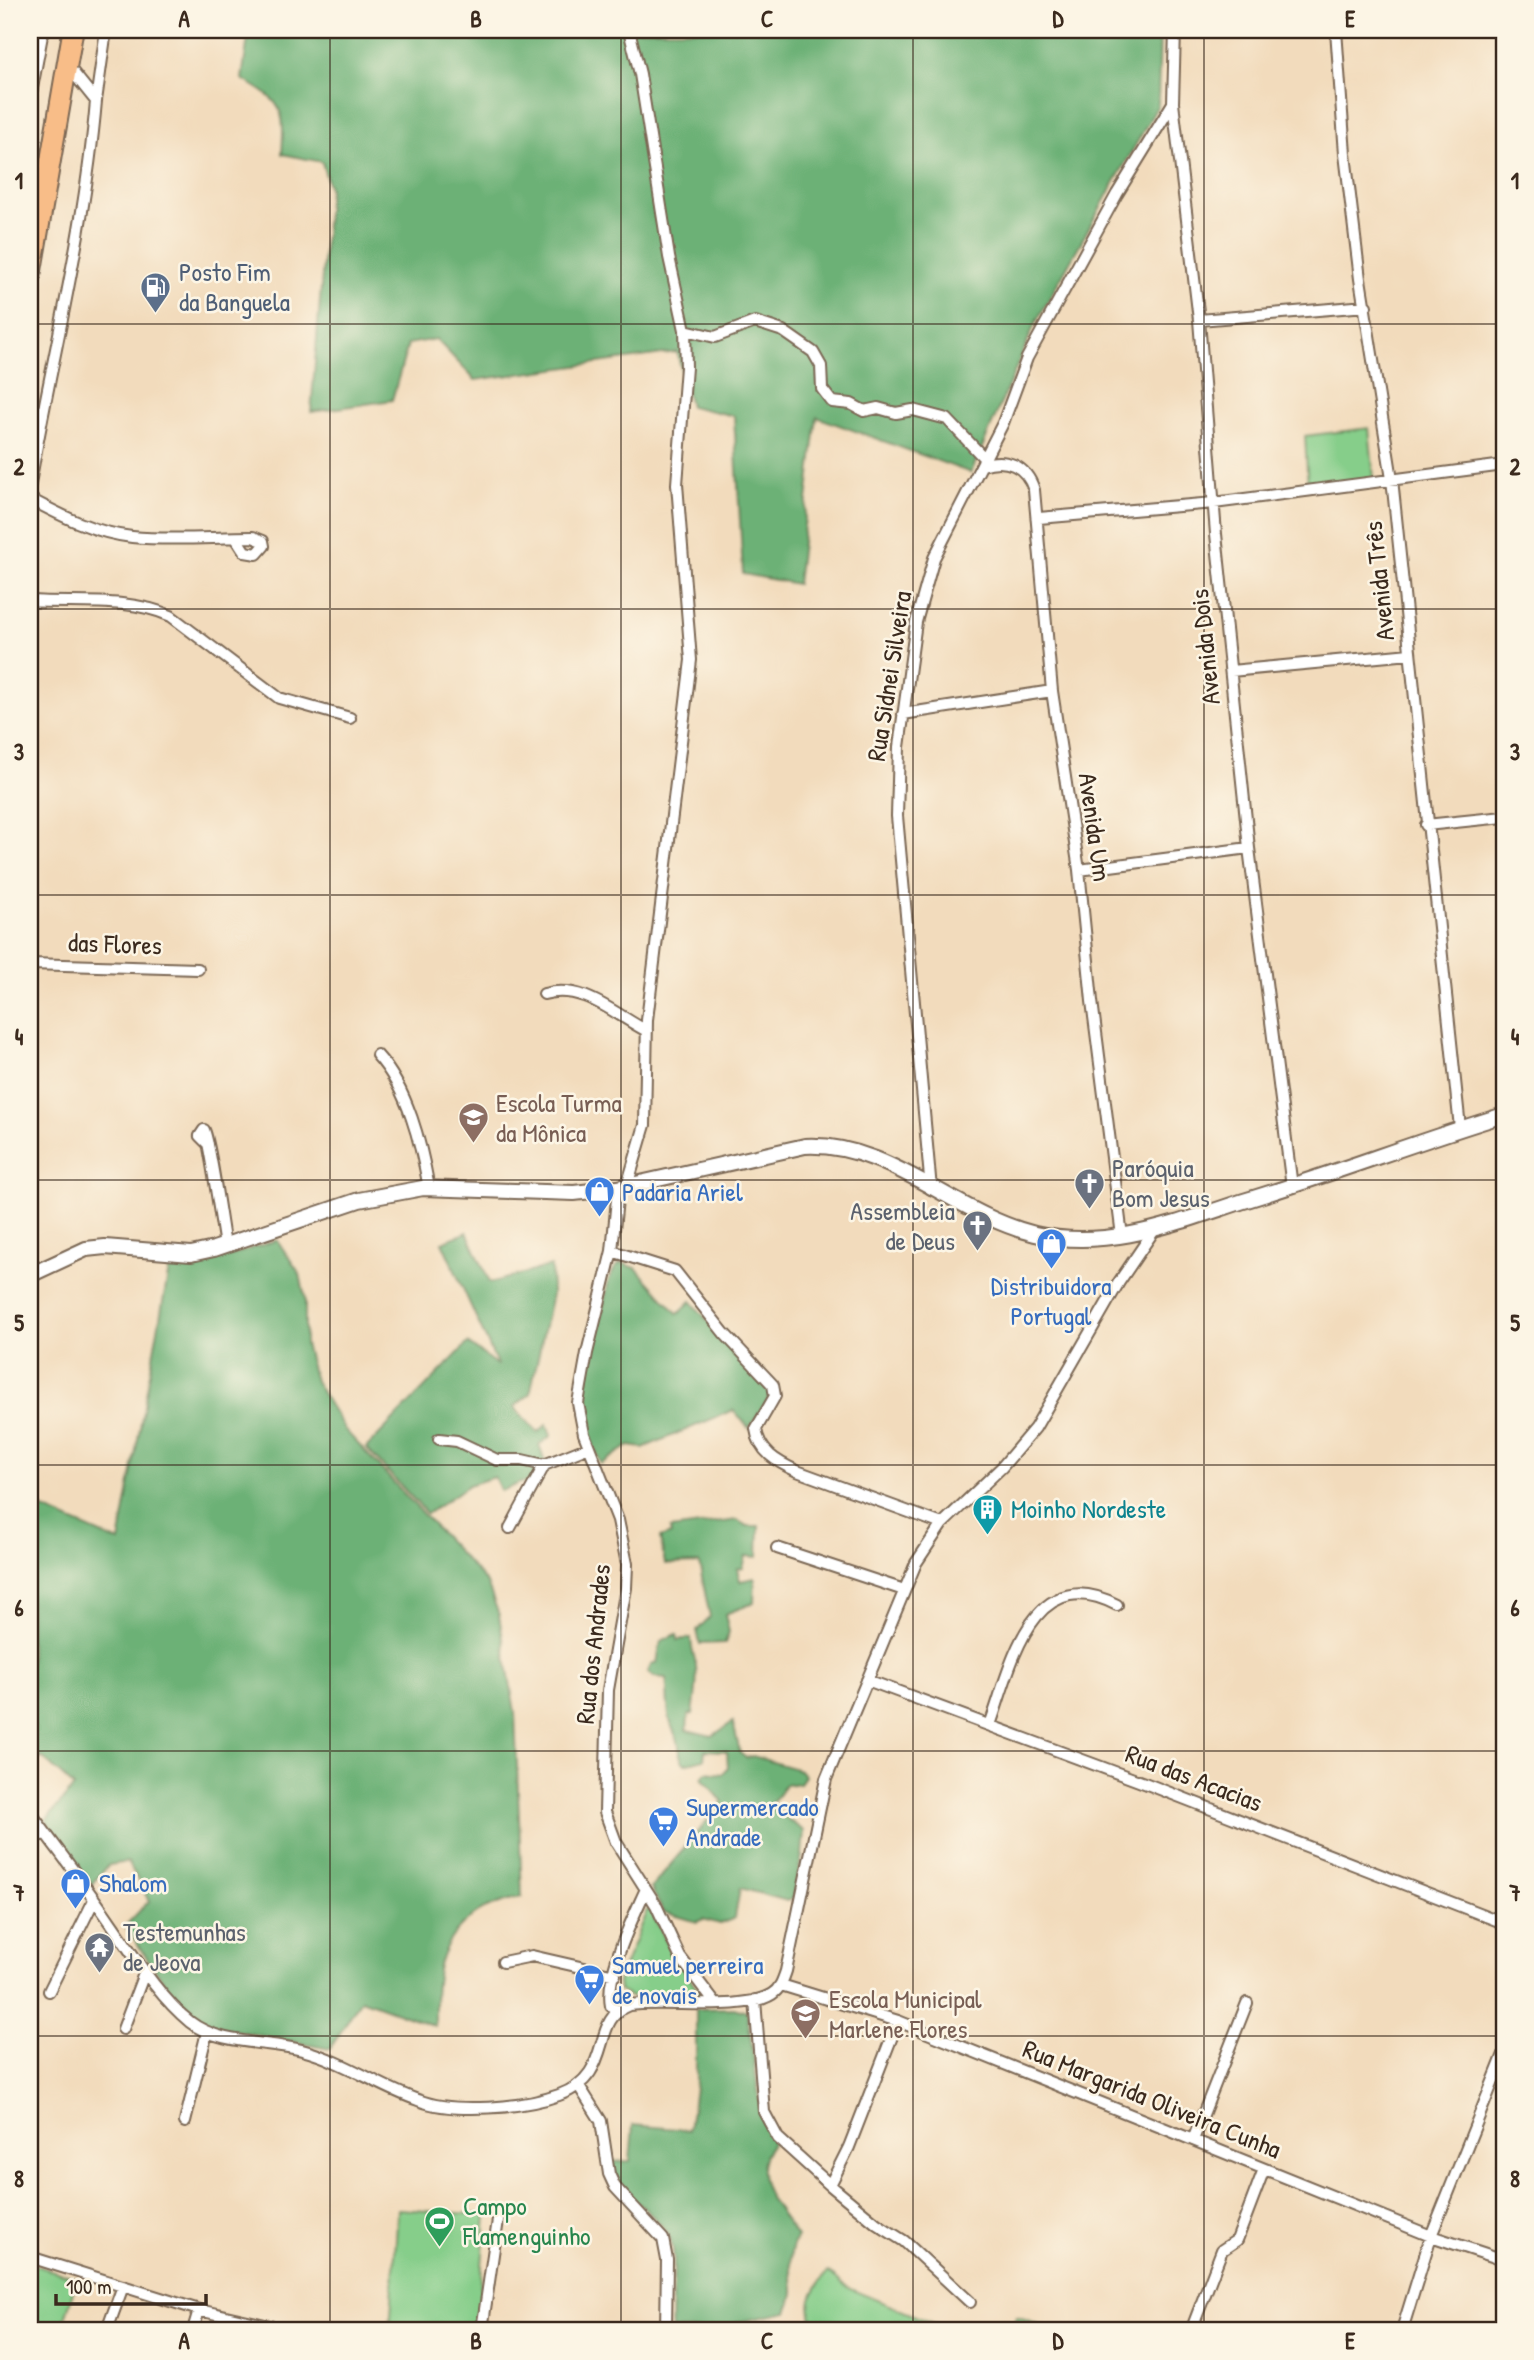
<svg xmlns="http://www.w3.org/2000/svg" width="1534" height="2360" viewBox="0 0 1534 2360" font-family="'Patrick Hand',sans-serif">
  <rect width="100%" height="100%" fill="#fcf5e5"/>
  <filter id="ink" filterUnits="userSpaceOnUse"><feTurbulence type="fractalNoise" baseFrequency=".0143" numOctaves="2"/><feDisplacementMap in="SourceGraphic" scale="14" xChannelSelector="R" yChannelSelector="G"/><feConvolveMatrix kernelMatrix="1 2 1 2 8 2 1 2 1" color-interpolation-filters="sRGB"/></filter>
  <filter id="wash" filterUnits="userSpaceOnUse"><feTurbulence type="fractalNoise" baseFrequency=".00686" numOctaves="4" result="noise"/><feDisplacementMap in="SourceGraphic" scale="28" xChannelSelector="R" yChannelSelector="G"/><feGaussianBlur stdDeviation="1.57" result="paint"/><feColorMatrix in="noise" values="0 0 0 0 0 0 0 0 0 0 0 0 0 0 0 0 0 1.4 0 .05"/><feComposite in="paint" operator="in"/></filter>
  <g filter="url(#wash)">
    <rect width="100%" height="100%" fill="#f2dbbc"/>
    <path fill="#86ce8a" stroke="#607c54" stroke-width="2" d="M1369 428 1374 479 1308 488 1305 436Z
      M647 1910 651 1911 668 1945 702 1996 630 1997 619 1990 618 1982Z
      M398 2209 486 2215 477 2330H390Z
      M30 2264 77 2278 62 2330H30Z
      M828 2272 850 2289 949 2330H815C806 2303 809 2294 828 2272Z
      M1017 2316 1052 2330H1009Z"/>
    <path fill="#6cb176" stroke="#546e4a" stroke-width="2" d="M249 30H1160L1158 105 1035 324 971 473 817 417 797 584 743 574 734 416 690 406 677 352 475 380 436 339 408 344 392 400 311 412 329 188 322 162 282 154C285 108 283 102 242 79Z
      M467 1232 490 1283 551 1266 552 1294 530 1394 514 1407 538 1433 547 1424 551 1436 539 1445 545 1463 533 1482 520 1483 501 1491 494 1477 469 1485 427 1514 366 1448 468 1343 498 1366 442 1242Z
      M277 1240 300 1274 305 1298V1344L315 1381 345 1430 487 1583 499 1615 515 1712 522 1896C508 1901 488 1905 476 1914 433 1944 435 1980 435 2026L361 1999 330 2049 216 2027C176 2010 150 1960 125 1926L149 1901 128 1862 109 1865 91 1885 46 1820 74 1787 42 1757 30 1768V1503L119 1542 170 1264 229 1256Z
      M621 1263 636 1268 678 1314 691 1301 771 1395 749 1428 733 1410 643 1448 629 1446 601 1464 587 1430 584 1395 609 1279 615 1268Z
      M737 1520 747 1526H759L758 1557 746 1556 743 1568 737 1569 740 1581 755 1578 754 1603 725 1614 729 1632 725 1643 700 1644 697 1630 710 1617 699 1563 665 1564 660 1538 671 1534 670 1529Z
      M677 1634 678 1640 691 1638C691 1649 695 1656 696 1667 698 1682 695 1699 693 1714L688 1715 687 1730 712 1736 733 1722 740 1753 746 1758 753 1756 800 1770 805 1776 800 1783 786 1785 769 1806 804 1831 802 1855 793 1898 787 1901 740 1888 735 1918 720 1924 703 1919 697 1922 663 1912 651 1888 723 1802 702 1778 706 1772 723 1774 728 1769 727 1751 705 1750 704 1759 685 1764C677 1756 681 1748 677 1738 665 1716 669 1703 666 1678L654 1677 648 1672 652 1663H657L661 1641Z
      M734 2008 747 2012 762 2118 773 2142C744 2176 778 2208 797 2237 786 2255 792 2270 793 2289 794 2296 790 2304 787 2312L702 2330H672C668 2303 681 2256 668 2234 652 2208 616 2195 612 2162L630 2161 633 2125 689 2130 696 2081V2009Z"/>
  </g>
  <g filter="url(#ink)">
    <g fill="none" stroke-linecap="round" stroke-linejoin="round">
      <defs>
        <path id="minor" d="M1175 30 1173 103 1199 320 1216 534 1249 848 1292 1187
          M1336 30 1345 154 1360 279 1392 479 1460 1128
          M30 99 43 30
          M96 101 106 30
          M1199 320 1366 306
          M685 330 715 337 755 322 783 331 813 352 821 366 822 389 832 402 851 404 864 411 878 408 896 413 913 410 947 419 985 459
          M982 465C1006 457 1026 465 1034 490L1052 691 1079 870 1092 1001 1122 1236
          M30 484C52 356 85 231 96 101L67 65
          M30 499C62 516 95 533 132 537 172 541 213 537 253 537L263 541 264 546 257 554 245 552 236 538
          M1039 518 1214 503 1504 465
          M30 601C77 604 128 597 171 616L279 698 350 718
          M1231 671 1410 654
          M903 714 1052 691
          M1426 825 1504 817
          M1079 870 1249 848
          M30 964 198 969
          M544 994C583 983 614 1014 647 1031
          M377 1055C408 1089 421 1144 429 1188
          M208 1144 200 1136 204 1130C209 1136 222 1229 225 1246
          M627 1186 645 1125 647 1020 691 660 677 484 686 367 685 330 669 257 640 74 629 30
          M618 1188 612 1251 587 1353 578 1403 584 1434 618 1520 627 1564 626 1588 608 1690 605 1812 616 1842 656 1905 680 1957 715 2003
          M931 1189 897 816 899 747 916 622 934 558 1003 423 1027 358 1117 194 1173 103
          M612 1251 675 1271 724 1333 773 1385 775 1396 756 1429C759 1452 777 1462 797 1471L942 1524
          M439 1439 457 1441 497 1460H522L544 1465 589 1447
          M510 1528 545 1464
          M777 1548 904 1590
          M867 1680 1147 1784 1504 1923
          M990 1725C1011 1667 1031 1560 1117 1605
          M30 1812C57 1849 85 1885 111 1923 134 1956 158 1996 190 2022 219 2045 267 2041 302 2050 344 2061 378 2086 418 2100 454 2114 523 2108 559 2095 616 2075 589 2020 629 2005 666 2000 744 2012 772 1994 780 1989 783 1980 786 1971L826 1779 916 1563 942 1524 1002 1467 1035 1428 1119 1282 1155 1229
          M30 1837 46 1834
          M503 1962 532 1956 615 1975
          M781 1985 898 2021 1431 2236 1504 2260
          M49 1991 94 1900
          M755 2000 764 2112 778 2138 830 2185 849 2147 898 2021
          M616 2010 611 2006C605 1974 632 1920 645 1891
          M123 2029 145 1971
          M579 2086 601 2121 609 2174 615 2187 663 2239 667 2260 666 2330
          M185 2122 207 2032
          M1193 2140 1247 2003
          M830 2185 877 2224 904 2241 970 2302
          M30 2257 199 2310 287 2330
          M1194 2323 1222 2250 1237 2240 1264 2169
          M107 2330 123 2286
          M193 2330 199 2310
          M482 2330 498 2220
          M1402 2330 1431 2236 1504 2054"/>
        <path id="tertiary" d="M30 1275 86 1249 105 1247 191 1254 214 1249 359 1200 423 1188 574 1193 618 1188 805 1146C890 1142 955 1215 1035 1234 1109 1251 1178 1222 1247 1200 1333 1174 1418 1141 1504 1115"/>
        <path id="trunk" d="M30 279 73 30"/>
      </defs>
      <use href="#minor" stroke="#7b6855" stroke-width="14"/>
      <use href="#tertiary" stroke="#7b6855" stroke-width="18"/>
      <use href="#trunk" stroke="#7b6855" stroke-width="23"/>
      <use href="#minor" stroke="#fff" stroke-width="10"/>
      <use href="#tertiary" stroke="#fff" stroke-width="14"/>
      <use href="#trunk" stroke="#f8bd88" stroke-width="19"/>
    </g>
  </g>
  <path fill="none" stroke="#3b2a1e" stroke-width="2" stroke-opacity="0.55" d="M330 30V2330M621 30V2330M913 30V2330M1204 30V2330M30 324H1504M30 609H1504M30 895H1504M30 1180H1504M30 1465H1504M30 1751H1504M30 2036H1504"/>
  <defs>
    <symbol id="fuel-pin" viewBox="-11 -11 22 30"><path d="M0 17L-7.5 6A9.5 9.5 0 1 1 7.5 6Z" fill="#5c6f8a" stroke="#fcf5e5"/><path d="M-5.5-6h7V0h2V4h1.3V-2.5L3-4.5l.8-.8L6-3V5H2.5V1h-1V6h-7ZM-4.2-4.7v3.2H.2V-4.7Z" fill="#fff"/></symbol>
    <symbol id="school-pin" viewBox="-11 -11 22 30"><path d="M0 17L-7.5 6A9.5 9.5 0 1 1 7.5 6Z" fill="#8d6e63" stroke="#fcf5e5"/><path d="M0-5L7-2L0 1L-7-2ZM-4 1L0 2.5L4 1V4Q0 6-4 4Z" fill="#fff"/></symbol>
    <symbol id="church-pin" viewBox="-11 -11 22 30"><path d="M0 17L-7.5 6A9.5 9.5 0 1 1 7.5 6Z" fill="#6b7280" stroke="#fcf5e5"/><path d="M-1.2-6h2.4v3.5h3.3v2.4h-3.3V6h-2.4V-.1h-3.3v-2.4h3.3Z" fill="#fff"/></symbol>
    <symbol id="shop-pin" viewBox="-11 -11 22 30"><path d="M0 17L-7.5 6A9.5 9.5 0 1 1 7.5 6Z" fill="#3f7fe0" stroke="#fcf5e5"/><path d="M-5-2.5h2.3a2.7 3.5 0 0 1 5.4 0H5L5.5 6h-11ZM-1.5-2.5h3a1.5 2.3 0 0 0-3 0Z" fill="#fff"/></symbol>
    <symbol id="building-pin" viewBox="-11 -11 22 30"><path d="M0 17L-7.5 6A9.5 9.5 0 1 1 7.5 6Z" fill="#0f9aa8" stroke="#fcf5e5"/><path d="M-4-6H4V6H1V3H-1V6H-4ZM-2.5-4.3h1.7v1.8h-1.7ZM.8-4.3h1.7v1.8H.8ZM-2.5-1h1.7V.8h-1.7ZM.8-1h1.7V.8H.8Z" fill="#fff"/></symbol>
    <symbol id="supermarket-pin" viewBox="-11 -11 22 30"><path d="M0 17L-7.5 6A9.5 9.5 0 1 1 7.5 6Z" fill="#3f7fe0" stroke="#fcf5e5"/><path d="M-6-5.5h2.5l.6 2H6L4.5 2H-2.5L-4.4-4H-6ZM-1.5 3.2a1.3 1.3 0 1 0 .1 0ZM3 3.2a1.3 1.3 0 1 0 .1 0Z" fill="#fff"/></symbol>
    <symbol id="temple-pin" viewBox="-11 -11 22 30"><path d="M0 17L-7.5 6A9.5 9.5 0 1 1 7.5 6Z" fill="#6b7280" stroke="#fcf5e5"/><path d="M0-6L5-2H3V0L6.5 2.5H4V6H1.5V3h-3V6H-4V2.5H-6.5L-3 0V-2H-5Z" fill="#fff"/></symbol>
    <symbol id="stadium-pin" viewBox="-11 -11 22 30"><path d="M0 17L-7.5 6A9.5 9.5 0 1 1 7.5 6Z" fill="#2e9e5b" stroke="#fcf5e5"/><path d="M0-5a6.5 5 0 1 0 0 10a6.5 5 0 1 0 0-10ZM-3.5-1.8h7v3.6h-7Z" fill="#fff"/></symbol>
  </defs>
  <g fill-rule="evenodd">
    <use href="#fuel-pin" x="138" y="270" width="35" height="47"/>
    <use href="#school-pin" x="456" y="1100" width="35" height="47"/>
    <use href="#church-pin" x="1072" y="1166" width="35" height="47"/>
    <use href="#shop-pin" x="582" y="1174" width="35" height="47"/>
    <use href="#church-pin" x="960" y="1208" width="35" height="47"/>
    <use href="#shop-pin" x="1034" y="1226" width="35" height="47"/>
    <use href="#building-pin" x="970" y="1492" width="35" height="47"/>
    <use href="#supermarket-pin" x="646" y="1804" width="35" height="47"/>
    <use href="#shop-pin" x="58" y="1866" width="35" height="47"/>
    <use href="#temple-pin" x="82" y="1930" width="35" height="47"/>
    <use href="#supermarket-pin" x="572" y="1962" width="35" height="47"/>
    <use href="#school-pin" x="788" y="1996" width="35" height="47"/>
    <use href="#stadium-pin" x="422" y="2204" width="35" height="47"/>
  </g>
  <g text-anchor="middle" stroke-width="5" stroke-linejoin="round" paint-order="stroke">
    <g font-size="26" fill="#4e5e75" stroke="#fcf5e5" text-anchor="start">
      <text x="179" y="281">Posto Fim<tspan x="179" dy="30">da Banguela</tspan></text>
    </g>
    <g font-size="26" fill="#3b2a1e" stroke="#fcf5e5">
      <text transform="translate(1379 581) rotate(-96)" y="9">Avenida Três</text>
      <text transform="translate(1205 647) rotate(-96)" y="9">Avenida Dois</text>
      <text transform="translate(889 676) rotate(-81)" y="9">Rua Sidnei Silveira</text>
      <text transform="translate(1095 827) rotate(82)" y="9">Avenida Um</text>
      <text transform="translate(115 944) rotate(2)" y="9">das Flores</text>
      <text transform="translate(593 1644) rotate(-84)" y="9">Rua dos Andrades</text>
      <text transform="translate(1194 1778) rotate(21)" y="9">Rua das Acacias</text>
      <text transform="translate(1152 2099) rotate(22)" y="9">Rua Margarida Oliveira Cunha</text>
    </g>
    <g font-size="26" fill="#785e54" stroke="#fcf5e5" text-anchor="start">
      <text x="496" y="1112">Escola Turma<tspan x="496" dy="30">da Mônica</tspan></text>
      <text x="829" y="2008">Escola Municipal<tspan x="829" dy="30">Marlene Flores</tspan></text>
    </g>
    <g font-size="26" fill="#5b616d" stroke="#fcf5e5" text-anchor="start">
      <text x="1112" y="1177">Paróquia<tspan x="1112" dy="30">Bom Jesus</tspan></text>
      <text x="955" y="1220" text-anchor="end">Assembleia<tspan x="955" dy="30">de Deus</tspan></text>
      <text x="123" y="1941">Testemunhas<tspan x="123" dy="30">de Jeova</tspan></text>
    </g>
    <g font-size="26" fill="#366cbe" stroke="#fcf5e5" text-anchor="start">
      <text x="622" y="1201">Padaria Ariel</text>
      <text x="1051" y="1295" text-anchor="middle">Distribuidora<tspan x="1051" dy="30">Portugal</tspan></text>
      <text x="686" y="1816">Supermercado<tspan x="686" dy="30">Andrade</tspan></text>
      <text x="99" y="1892">Shalom</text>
      <text x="612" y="1974">Samuel perreira<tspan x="612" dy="30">de novais</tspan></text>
    </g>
    <g font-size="26" fill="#0d838f" stroke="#fcf5e5" text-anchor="start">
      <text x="1011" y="1518">Moinho Nordeste</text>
    </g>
    <g font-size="26" fill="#27864d" stroke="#fcf5e5" text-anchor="start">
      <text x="463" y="2215">Campo<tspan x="463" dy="30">Flamenguinho</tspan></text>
    </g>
  </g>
  <rect width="1534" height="2360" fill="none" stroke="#fcf5e5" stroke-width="77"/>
  <path d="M56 2294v10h150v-10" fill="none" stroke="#3b2a1e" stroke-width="3.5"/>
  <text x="66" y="2294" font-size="21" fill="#3b2a1e" stroke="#fcf5e5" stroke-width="5" paint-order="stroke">100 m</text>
  <rect x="38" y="38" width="1458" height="2284" fill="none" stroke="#3b2a1e" stroke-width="2.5"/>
  <g font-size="23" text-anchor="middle" font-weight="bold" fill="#3b2a1e">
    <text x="184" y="27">A</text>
    <text x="476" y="27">B</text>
    <text x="767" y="27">C</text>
    <text x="1058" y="27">D</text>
    <text x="1350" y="27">E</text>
    <text x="19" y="189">1</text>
    <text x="1515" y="189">1</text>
    <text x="19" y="475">2</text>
    <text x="1515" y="475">2</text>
    <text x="19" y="760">3</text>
    <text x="1515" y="760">3</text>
    <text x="19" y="1045">4</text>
    <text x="1515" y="1045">4</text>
    <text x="19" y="1331">5</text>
    <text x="1515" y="1331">5</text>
    <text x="19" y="1616">6</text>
    <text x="1515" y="1616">6</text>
    <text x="19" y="1901">7</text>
    <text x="1515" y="1901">7</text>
    <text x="19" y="2187">8</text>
    <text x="1515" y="2187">8</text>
    <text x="184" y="2349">A</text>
    <text x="476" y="2349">B</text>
    <text x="767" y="2349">C</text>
    <text x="1058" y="2349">D</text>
    <text x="1350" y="2349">E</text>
  </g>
</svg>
